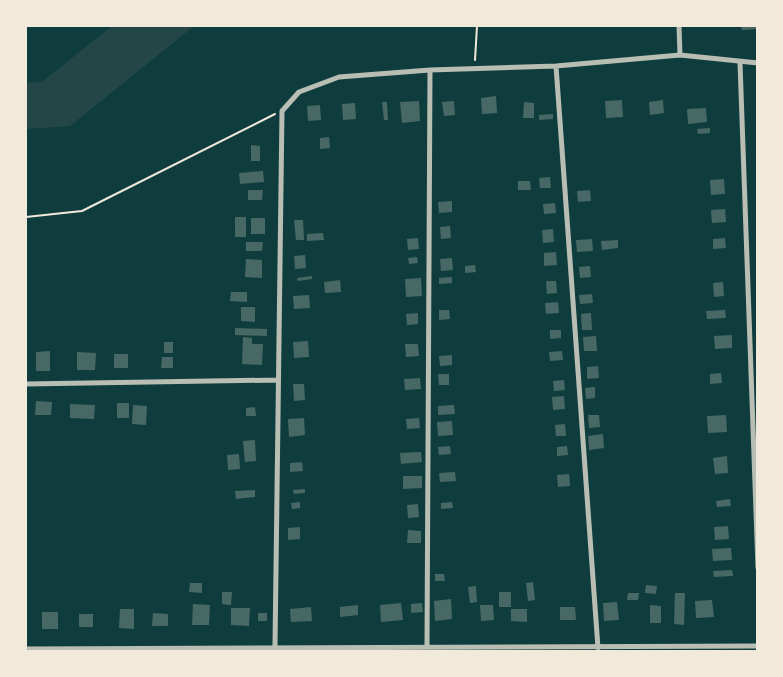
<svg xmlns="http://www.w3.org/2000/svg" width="783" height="677" viewBox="0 0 783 677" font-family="'Alegreya Sans',sans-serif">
  <rect width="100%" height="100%" fill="#0f3d3e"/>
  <path fill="#244646" d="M112 26H194L70 126 26 129V83L42 82Z"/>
  <path fill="#486865" d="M741 26H758V29L742 30Z
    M496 96 497 113 482 114 481 98Z
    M622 100 623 117 606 118 605 101Z
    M663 100 664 113 650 115 649 102Z
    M419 101 420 121 402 123 400 102Z
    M454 101 455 115 444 116 442 102Z
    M382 102H387L388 120H384Z
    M524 102 534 103V118H523Z
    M355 103 356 119 343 120 342 104Z
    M320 105 321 120 308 121 307 106Z
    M706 108 707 122 688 124 687 109Z
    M553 114V119L539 120V115Z
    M710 128V133L698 134 697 129Z
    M329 137 330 148 320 149V138Z
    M251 145 260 146V161H251Z
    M263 171 264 182 240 184 239 173Z
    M550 177 551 188H540L539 178Z
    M724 179 725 194 711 195 710 180Z
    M518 181H530L531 190H518Z
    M248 190H263L262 200H248Z
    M590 190 591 201 578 202 577 191Z
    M452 201V212L439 213 438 202Z
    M555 203 556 213 544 214 543 204Z
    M725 209 726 222 712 223 711 210Z
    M235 217H246V237H235Z
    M251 218H265V234H251Z
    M294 220H303L304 240H296Z
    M450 226 451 238 441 239 440 227Z
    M553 229 554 242 543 243 542 230Z
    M323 233 324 240 307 241V234Z
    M418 238 419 249 408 250 407 239Z
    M725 238 726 248 713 249V239Z
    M592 239 593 251 577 252 576 240Z
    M618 240V248L602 250 601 241Z
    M246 242H263L262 251H246Z
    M556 252 557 265 544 266V253Z
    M305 255 306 268 295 269 294 256Z
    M417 257 418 263 409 264 408 258Z
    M452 258 453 270 441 271 440 259Z
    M246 259 262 260V278L245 277Z
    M475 265 476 272 465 273V266Z
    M590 266 591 277 580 278 579 267Z
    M312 276V279L298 281 297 278Z
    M452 277V283L439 284V278Z
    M421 278 422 296 406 297 405 279Z
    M340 280 341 292 325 293 324 282Z
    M546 281H556L557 293 547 294Z
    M723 282 724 296 714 297 713 283Z
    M231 292H247V302L230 301Z
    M592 294 593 303 580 304 579 295Z
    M309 295 310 308 294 309 293 296Z
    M558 302 559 313 546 314 545 303Z
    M241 307H255V322L241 321Z
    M439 310H449L450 319 439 320Z
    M725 310 726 318 707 319 706 311Z
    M418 313V324L407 325 406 314Z
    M591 313 592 330H582L581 314Z
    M235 328 267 329V336L235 335Z
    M550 330H561V338L550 339Z
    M732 335V348L715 349 714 336Z
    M596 336 597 351H584L583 337Z
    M243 337 252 338V344H263L262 365 242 364Z
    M308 341 309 357 294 358 293 342Z
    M164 342H173V353H164Z
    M405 344H418L419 356 406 357Z
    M50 351V371H36V352Z
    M562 351 563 360 550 361 549 352Z
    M77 352 96 353 95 370H77Z
    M114 354H128V368H114Z
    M452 355V365L440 366 439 356Z
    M162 357H173V368H161Z
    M598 366 599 378 587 379V367Z
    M721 373 722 383 710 384V374Z
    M438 374H449V385H439Z
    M420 378 421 389 405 390 404 379Z
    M564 380 565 390 554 391 553 381Z
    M293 384H304L305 400 294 401Z
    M595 387V398L586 399 585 388Z
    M564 396 565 409 553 410 552 397Z
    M36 401 52 402 51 415H35Z
    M117 403H129V418H117Z
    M70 404 95 405 94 419 70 418Z
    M133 405 147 406 146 425 132 424Z
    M454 405 455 414 438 415V406Z
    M255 407 256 416H246V408Z
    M588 415H599L600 427 589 428Z
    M726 415 727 432 708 433 707 416Z
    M304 418 305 435 289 437 288 419Z
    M419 418 420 428 407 429 406 419Z
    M452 421 453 435 438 436 437 422Z
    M565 424 566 436H556L555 425Z
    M603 434 604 448 589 450 588 436Z
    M255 440 256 461 245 462 243 441Z
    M450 446 451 454 439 455 438 447Z
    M567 446 568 455 557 456V447Z
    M421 452 422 462 401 464 400 453Z
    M239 454 240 469 228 470 227 455Z
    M727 456 728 473 715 474 713 458Z
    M302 462 303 471 290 472V463Z
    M455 472 456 481 440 482 439 473Z
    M569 474 570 486 558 487 557 475Z
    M403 476H422V488L403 489Z
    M305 489V493L294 494 293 490Z
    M255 490V497L236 499 235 491Z
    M730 499 731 506 717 507 716 501Z
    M300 502V508L292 509 291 503Z
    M452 502 453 508 441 509V503Z
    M418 504 419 517 408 518 407 505Z
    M728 526 729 539 715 540 714 527Z
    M300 527V539L288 540V528Z
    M408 530 421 531V543H407Z
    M731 548 732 560 713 561 712 549Z
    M732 570 733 576 714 577 713 571Z
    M435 574H444L445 581H435Z
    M533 582 535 600 528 601 526 583Z
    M190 583H202V593L189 592Z
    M646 585 657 586 656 594 645 593Z
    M476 586 477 602 470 603 468 587Z
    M222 592H232L231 605 222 604Z
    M499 592H511V607H499Z
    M628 593H639L638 600H627Z
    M675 593H685L684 625 674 624Z
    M451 599 452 619 435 621 434 601Z
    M712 600 714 617 696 618 695 601Z
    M617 602 619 620 604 621 603 603Z
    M401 603 403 620 381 622 380 605Z
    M422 603 423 612 411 613V604Z
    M193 604 210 605 209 625H192Z
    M358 605V615L340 617V607Z
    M480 605H493L494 620 481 621Z
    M650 605 661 606V623H650Z
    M311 607 312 621 291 622 290 609Z
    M560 607H575L576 620H560Z
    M231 608H250L249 626 231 625Z
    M120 609H134V629L119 628Z
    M511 609H527V622L511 621Z
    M42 612H58V629H42Z
    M153 613 168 614V626H152Z
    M258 613H267V621H258Z
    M79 614H93V627H79Z"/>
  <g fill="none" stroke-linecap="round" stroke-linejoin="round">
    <path stroke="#f1e9da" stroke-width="2" d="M475 60 477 26
      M26 217 82 211 275 114"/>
    <path stroke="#b8beb3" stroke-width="5" d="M679 26 680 55
      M740 63 758 568
      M556 66 598 648
      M26 384 278 380
      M427 645 430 70
      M275 646 282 111 299 92 339 77 430 70 556 66 680 55 758 63
      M26 649 758 646"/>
  </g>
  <rect width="783" height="677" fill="none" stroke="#f1e9da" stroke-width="54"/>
</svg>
